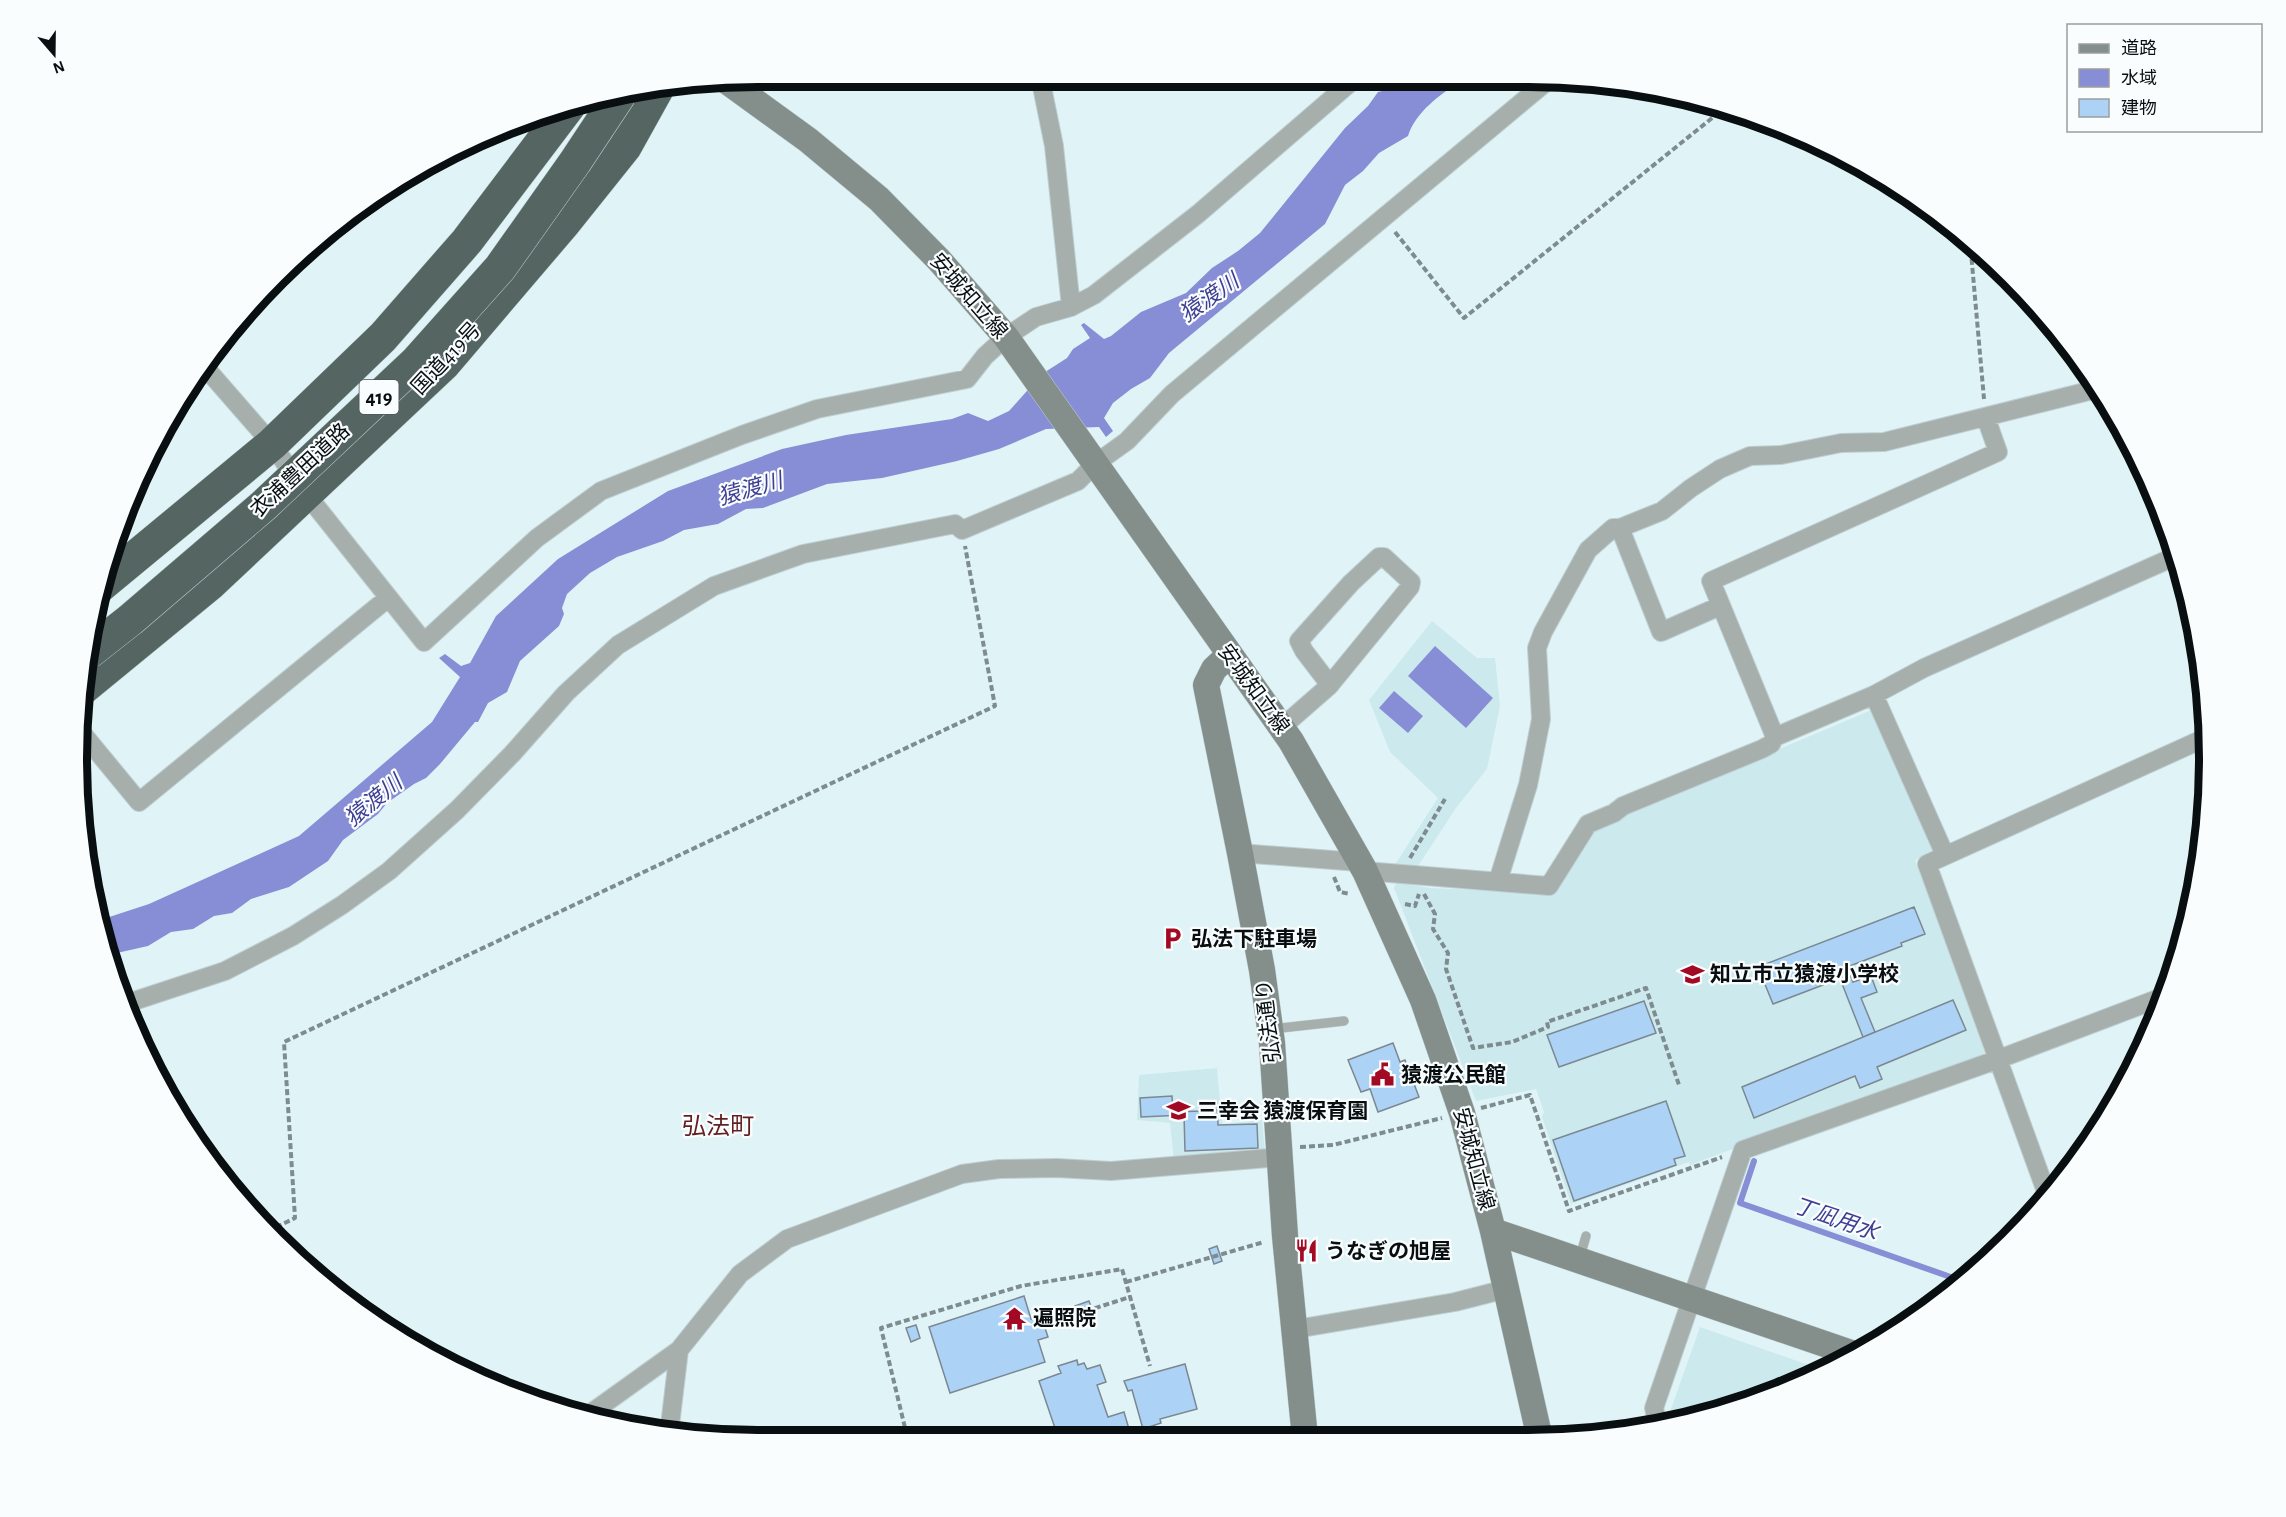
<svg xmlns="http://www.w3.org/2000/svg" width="2286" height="1517" viewBox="0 0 2286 1517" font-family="'Alegreya Sans','Noto Sans JP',sans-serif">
  <rect width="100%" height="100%" fill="#e0f4f7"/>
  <path fill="#cce9ee" d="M1432 621 1477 658H1495L1500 706 1487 769 1456 808 1418 866H1394L1438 798 1390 752 1369 700Z
    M1874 709 1936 851 1915 860 1987 1054 1690 1165 1689 1162 1571 1204 1542 1117 1544 1112 1536 1089 1476 1101 1394 888 1397 882 1430 888 1551 893 1588 830Z
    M1217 1068 1222 1124 1262 1120 1265 1152 1174 1161 1170 1123 1137 1120 1139 1075Z
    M1700 1327 1826 1371 1704 1417 1674 1422 1671 1409Z"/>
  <path fill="#878ed5" d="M1401 82H1460C1440 94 1415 113 1408 136L1379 153 1363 171 1345 185 1325 224 1169 353 1150 378 1131 389 1113 403 1104 418 1113 431 1106 437 1099 427 1046 429 999 449 957 461 882 478 827 484 763 508 746 509 718 524 684 530 663 541 617 557 590 573 567 594 562 608 564 614 559 626 520 661 507 692 488 703 478 722H475L440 764 426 778 414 784 387 803 378 814 343 840 328 861 289 887 251 899 232 913 214 916 193 929 171 932 148 946 108 955 100 935 97 921 149 904 299 836 432 722 460 677 439 658 445 654 461 666 470 663 496 616 558 559 668 491 782 449 846 435 952 419 968 413 988 421 1009 411 1042 374 1067 358 1073 349 1090 338 1081 325 1084 323 1104 339 1111 336 1141 312 1186 293 1212 268 1238 251 1260 233 1345 128 1368 106 1378 92 1395 88Z
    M1435 646 1493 698 1466 728 1408 676Z
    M1394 691 1423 716 1408 733 1379 708Z"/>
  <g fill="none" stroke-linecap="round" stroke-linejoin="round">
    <path stroke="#878ed5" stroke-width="6" d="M1754 1161 1740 1203 1962 1281"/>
  </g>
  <path fill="#acd3f5" stroke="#7c8792" stroke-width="1.5" d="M1914 907 1925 934 1901 943 1902 946 1821 977 1823 985 1773 1004 1758 967Z
    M1847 967 1853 982 1871 976 1877 992 1861 998 1875 1032 1863 1037 1837 971Z
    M1953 1000 1966 1030 1877 1067 1882 1079 1860 1088 1855 1076 1754 1118 1742 1087Z
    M1644 1001 1656 1033 1559 1067 1547 1035Z
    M1393 1043 1400 1062 1405 1060 1419 1097 1378 1112 1370 1089 1361 1092 1348 1060Z
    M1172 1096 1173 1112 1201 1111V1102H1217L1218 1125 1257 1124 1258 1148 1185 1151 1184 1115 1141 1117 1140 1098Z
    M1666 1101 1685 1156 1674 1159 1676 1165 1574 1201 1553 1140Z
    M1217 1246 1222 1261 1214 1264 1209 1249Z
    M1024 1296 1031 1319 1041 1316 1048 1337 1038 1340 1045 1362 950 1393 929 1327Z
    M1089 1301 1094 1315 1079 1320 1075 1306Z
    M916 1325 920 1338 911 1342 906 1328Z
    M1077 1360 1078 1365 1084 1363 1087 1369 1100 1365 1106 1382 1097 1385 1108 1417 1124 1412 1129 1429 1106 1437H1058L1039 1381 1061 1373 1058 1366Z
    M1185 1364 1197 1409 1160 1419 1161 1423 1143 1429 1132 1390 1128 1391 1124 1381Z
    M1003 1427 1006 1436H978Z
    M1154 1428 1156 1437H1128Z"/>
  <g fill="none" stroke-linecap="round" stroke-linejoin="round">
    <defs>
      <path id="lane" d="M1272 1029 1344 1021
        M1579 1260 1586 1236"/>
      <path id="street" d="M1041 82 1054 146 1071 307
        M204 366 272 444 307 495 424 642 537 538 601 491 742 435 817 409 967 379 985 356 1006 337 1036 317 1071 307 1094 295 1198 214 1351 82
        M1986 418 1998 452 1711 581 1775 737 1874 695 1924 668 2176 556
        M1620 528 1661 632 1720 606
        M1874 695 1945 855
        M78 728 139 802 388 598
        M1281 728 1329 686 1410 587 1411 582 1384 557H1379L1351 583 1299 641 1304 651 1330 685
        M1240 853 1359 862
        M1365 871 1549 886 1588 824 1614 813 1623 806 1762 749 1771 744 1775 737
        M1498 881 1528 785 1541 719 1537 648 1543 632 1588 550 1613 528H1620L1662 511 1691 488 1720 469 1750 456 1781 455 1841 443 1884 442 2097 389
        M128 1003 225 971 293 936 342 905 389 871 457 810 512 754 566 693 618 645 714 586 803 554 955 524 962 530 1078 481 1095 464 1127 441 1172 394 1546 82
        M2048 1197 1927 864 2207 737
        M1296 1329 1455 1302 1506 1289
        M587 1416 679 1350
        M1658 1425 1654 1408 1743 1150 1999 1059 2165 996
        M673 1435 670 1425 679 1350 740 1274 787 1239 962 1174 999 1169 1057 1168 1111 1171 1280 1157"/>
      <path id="secondary" d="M728 82 808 140 879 199 939 260 1006 337 1291 741 1365 871 1423 1000 1462 1113 1493 1231 1540 1439
        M1229 655 1214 669 1206 685 1240 853 1262 970 1272 1043 1285 1236 1305 1438
        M1493 1231 1854 1354"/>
      <path id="highway" d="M99 587 272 444 383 337 467 241 569 106
        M82 689 210 584 444 364 565 222 625 147 660 84"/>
    </defs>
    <use href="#lane" stroke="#becfd2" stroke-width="10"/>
    <use href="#street" stroke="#becfd2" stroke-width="20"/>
    <use href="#secondary" stroke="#becfd2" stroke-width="27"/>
    <use href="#highway" stroke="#becfd2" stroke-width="34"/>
    <path stroke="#7f8c8f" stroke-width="4" stroke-dasharray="6 3" stroke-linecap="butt" d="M1395 232 1464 318 1722 110 1729 109
      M1970 241 1984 399
      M1410 858 1445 799
      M1334 877 1340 892 1350 894
      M1424 894 1435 914 1433 929 1448 953 1446 969 1473 1048 1512 1042 1548 1027 1547 1022 1646 988 1679 1085
      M1405 904 1415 906 1419 894
      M1481 1108 1530 1095 1569 1211 1722 1157
      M1300 1147 1333 1145 1442 1118
      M268 1231 295 1218 284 1042 995 706 965 546
      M1126 1282 1264 1242
      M1052 1322 1130 1297
      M907 1436 881 1328 1021 1286 1122 1269 1150 1366"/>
    <use href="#lane" stroke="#a7afac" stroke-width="9"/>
    <use href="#street" stroke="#a7afac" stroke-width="18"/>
    <use href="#secondary" stroke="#848f8c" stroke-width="26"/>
    <use href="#highway" stroke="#556561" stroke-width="33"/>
    <defs>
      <path id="highway-bridge" d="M88 653 130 620 263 506 416 362 500 268 575 162 620 94"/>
    </defs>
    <use href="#highway-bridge" stroke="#becfd2" stroke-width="34" stroke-linecap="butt"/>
    <use href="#highway-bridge" stroke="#556561" stroke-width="33"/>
  </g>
  <defs>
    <symbol id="parking-bare" viewBox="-9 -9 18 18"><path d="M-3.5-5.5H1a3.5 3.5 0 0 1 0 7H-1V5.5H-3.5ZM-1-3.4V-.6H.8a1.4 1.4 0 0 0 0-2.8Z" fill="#a40924" stroke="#fafdfe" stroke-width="2.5" paint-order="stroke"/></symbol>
    <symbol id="school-bare" viewBox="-9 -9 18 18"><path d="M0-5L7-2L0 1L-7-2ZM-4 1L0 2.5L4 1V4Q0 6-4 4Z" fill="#a40924" stroke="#fafdfe" stroke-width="2.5" paint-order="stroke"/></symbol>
    <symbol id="civic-bare" viewBox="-9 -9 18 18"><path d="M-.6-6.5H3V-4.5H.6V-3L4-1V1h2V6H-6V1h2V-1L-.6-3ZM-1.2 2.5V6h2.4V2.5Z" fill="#a40924" stroke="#fafdfe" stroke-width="2.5" paint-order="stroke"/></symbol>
    <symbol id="restaurant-bare" viewBox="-9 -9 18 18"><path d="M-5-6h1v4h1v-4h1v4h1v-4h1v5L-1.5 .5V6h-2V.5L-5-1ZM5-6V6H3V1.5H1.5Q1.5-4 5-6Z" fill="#a40924" stroke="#fafdfe" stroke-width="2.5" paint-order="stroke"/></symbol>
    <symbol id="temple-bare" viewBox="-9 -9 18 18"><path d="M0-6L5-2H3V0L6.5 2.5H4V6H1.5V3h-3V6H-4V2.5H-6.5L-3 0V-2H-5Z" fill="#a40924" stroke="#fafdfe" stroke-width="2.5" paint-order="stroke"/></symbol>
  </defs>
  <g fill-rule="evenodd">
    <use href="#parking-bare" x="1156" y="922" width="33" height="33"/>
    <use href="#school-bare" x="1676" y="958" width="33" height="33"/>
    <use href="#civic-bare" x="1366" y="1058" width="33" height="33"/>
    <use href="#school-bare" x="1162" y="1094" width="33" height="33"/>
    <use href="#restaurant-bare" x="1290" y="1234" width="33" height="33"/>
    <use href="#temple-bare" x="998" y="1302" width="33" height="33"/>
  </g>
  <g text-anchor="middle" stroke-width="4.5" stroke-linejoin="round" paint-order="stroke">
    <rect fill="#fafdfe" stroke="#515658" stroke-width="1.5" x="359.5" y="380" width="39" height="34" rx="4.5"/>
    <g font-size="20" font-weight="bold" fill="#090f11">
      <text x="379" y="404">419</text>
    </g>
    <g font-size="21" fill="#090f11" stroke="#fafdfe">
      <text transform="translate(969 296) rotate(49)" y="7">安城知立線</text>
      <text transform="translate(446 358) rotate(-47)" y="7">国道419号</text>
      <text transform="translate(300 470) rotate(-43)" y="7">衣浦豊田道路</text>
      <text transform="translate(1254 689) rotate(54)" y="7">安城知立線</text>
      <text transform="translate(1268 1021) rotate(-97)" y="7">弘法通り</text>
      <text transform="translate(1474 1159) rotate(75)" y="7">安城知立線</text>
    </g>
    <g font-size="21" font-weight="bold" fill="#090f11" stroke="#fafdfe" text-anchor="start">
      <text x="1191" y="946">弘法下駐車場</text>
      <text x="1710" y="981">知立市立猿渡小学校</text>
      <text x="1401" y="1082">猿渡公民館</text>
      <text x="1197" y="1118">三幸会 猿渡保育園</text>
      <text x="1325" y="1258">うなぎの旭屋</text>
      <text x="1033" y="1325">遍照院</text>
    </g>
    <g font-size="22" font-style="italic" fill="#3f3e92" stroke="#fafdfe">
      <text transform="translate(1209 297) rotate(-35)" y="8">猿渡川</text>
      <text transform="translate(750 488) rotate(-16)" y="8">猿渡川</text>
      <text transform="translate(373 800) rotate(-39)" y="8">猿渡川</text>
      <text transform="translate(1836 1218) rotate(19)" y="8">丁凪用水</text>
    </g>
    <g font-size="24" fill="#631e20" stroke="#fafdfe">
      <text x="718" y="1134">弘法町</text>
    </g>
  </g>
  <path d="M0 0H2286V1517H0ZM758 87H1528A671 671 0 0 1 2199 758V759A671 671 0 0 1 1528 1430H758A671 671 0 0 1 87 759V758A671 671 0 0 1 758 87Z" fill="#fafdfe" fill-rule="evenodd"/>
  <path fill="none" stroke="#090f11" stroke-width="8" d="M758 87H1528A671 671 0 0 1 2199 758V759A671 671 0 0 1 1528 1430H758A671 671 0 0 1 87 759V758A671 671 0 0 1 758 87Z"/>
  <rect x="2067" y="24" width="195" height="108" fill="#fafdfe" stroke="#9a9e9f" stroke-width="1.5"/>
  <rect x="2079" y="44" width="30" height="9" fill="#848f8c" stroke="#9a9e9f" stroke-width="1.5"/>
  <text x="2121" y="54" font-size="18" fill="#090f11">道路</text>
  <rect x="2079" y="69" width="30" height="18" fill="#878ed5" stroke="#9a9e9f" stroke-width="1.5"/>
  <text x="2121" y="84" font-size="18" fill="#090f11">水域</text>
  <rect x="2079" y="99" width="30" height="18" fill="#acd3f5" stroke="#9a9e9f" stroke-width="1.5"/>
  <text x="2121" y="114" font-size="18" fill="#090f11">建物</text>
  <g transform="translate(54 54) rotate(160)" stroke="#fafdfe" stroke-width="4.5" paint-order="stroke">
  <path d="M0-4.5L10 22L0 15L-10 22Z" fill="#090f11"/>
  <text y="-9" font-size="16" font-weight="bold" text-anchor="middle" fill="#090f11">N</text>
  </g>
</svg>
